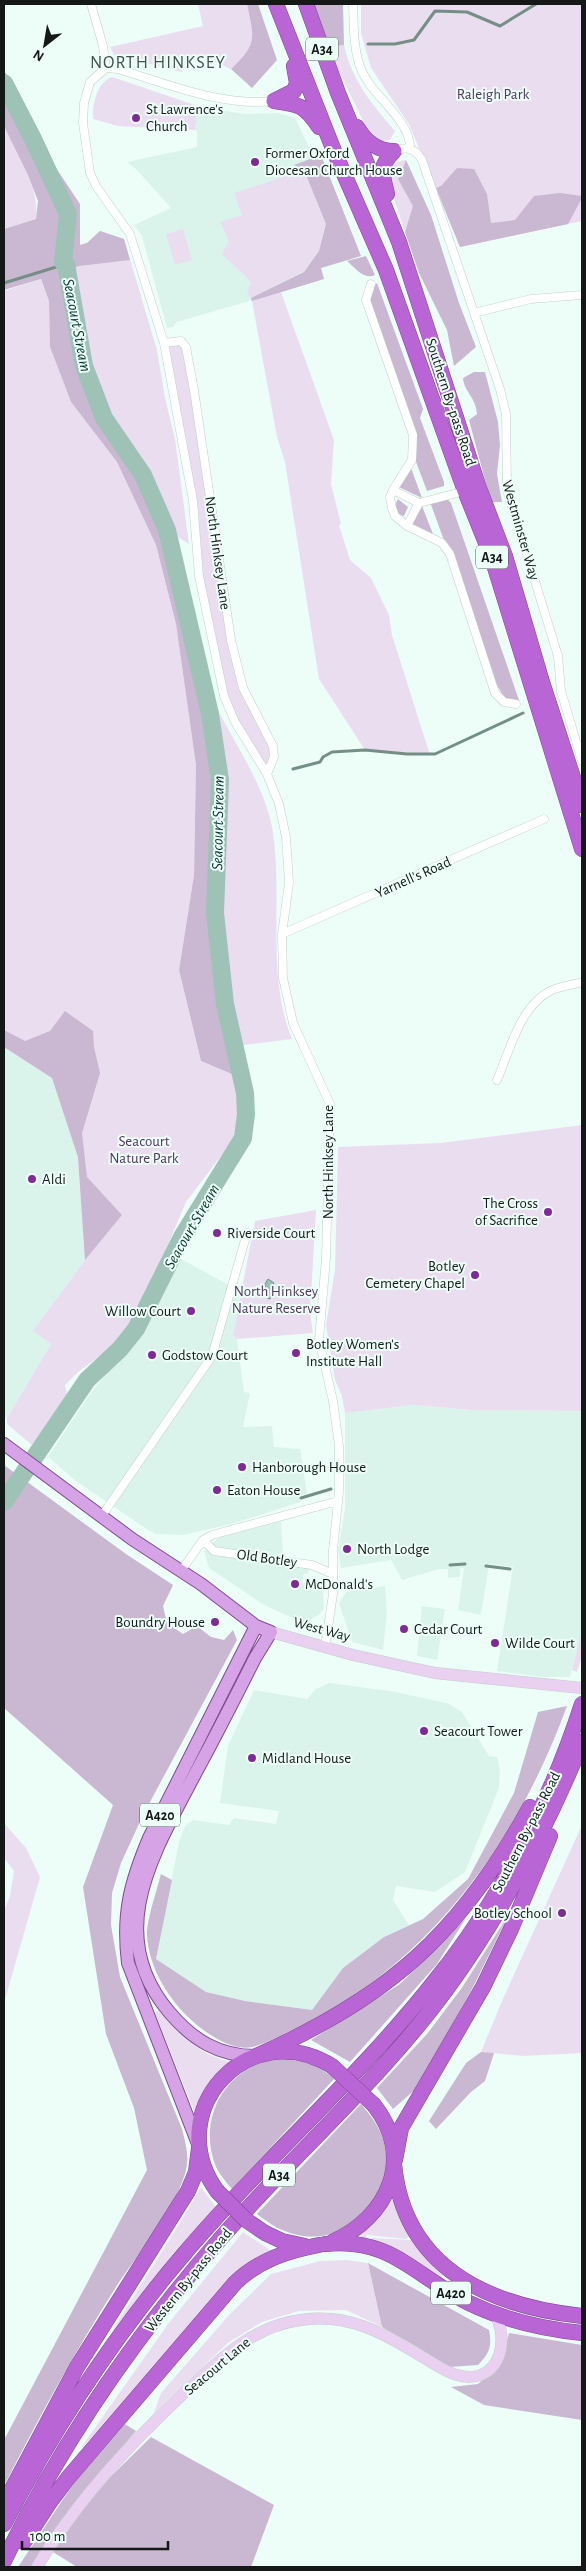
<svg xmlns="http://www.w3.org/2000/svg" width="586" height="2571" viewBox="0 0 586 2571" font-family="'Alegreya Sans',sans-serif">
  <rect width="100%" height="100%" fill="#edfef8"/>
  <path fill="#dbf4eb" d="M198 106 244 114 279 113 295 118 314 157 321 155 361 256 321 268 324 279 177 322 173 327 167 328 142 236 134 225 171 208 138 171 127 162 197 147V131L195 130Z
    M4 1047 52 1078 78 1156 85 1260 34 1330 51 1344 7 1418 4 1416Z
    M181 1259 227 1284 242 1286 233 1335 237 1339 244 1392 250 1393 243 1427 272 1426 274 1447 300 1449 307 1493 298 1497 301 1502 231 1524 183 1535 156 1534 148 1530 76 1481 48 1457 89 1395 142 1330Z
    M414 1405 471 1410 582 1411V1629L570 1677H543L497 1671 513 1567 489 1564 481 1615 458 1610 464 1568H460V1577L448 1578V1569H439L402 1580 391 1560 341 1568 338 1551 345 1508V1413Z
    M281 1521 283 1554 292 1563 311 1566 307 1574 304 1573 302 1583H322L324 1608 320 1614 304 1623 264 1605 209 1568 204 1551 218 1538Z
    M385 1586 387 1611 383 1650 352 1642 339 1603 346 1592Z
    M422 1606 445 1609 437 1660 417 1656Z
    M329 1683 390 1691 447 1703 462 1712 489 1756 497 1757 500 1770 499 1788 465 1872 435 1892 396 1886 393 1900 409 1925 384 1937 343 1968 312 2010 245 2001 206 1992 156 1959 179 1842 185 1826 193 1820 229 1825 234 1818 276 1824 279 1811 220 1803 228 1746 254 1690 307 1699 316 1689Z"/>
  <path fill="#ebddf0" d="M198 4H247C254 39 258 43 231 69 210 60 198 50 181 72L114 55 110 47 203 26Z
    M361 4H582V221L460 247 409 124 371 68 361 33Z
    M344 45C352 81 372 104 395 131L390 140 377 142 367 129 327 47Z
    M112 77 198 106 195 130 118 126 93 119C92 105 97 82 112 77Z
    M4 126C19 155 39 185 36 219L4 229Z
    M406 160 398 179 414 206 405 232 386 174C391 165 396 161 406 160Z
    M304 170 326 224 319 251 304 271 251 298 247 293 251 282 222 254 229 241 220 222 242 215 234 193Z
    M183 229 192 260 175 265 166 234Z
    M100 231 124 239 157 350 165 398 175 439 189 544 167 530 143 475 104 418 84 366 67 271 79 266 80 245 87 243Z
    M41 279 49 301 50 347 71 402 117 462 156 545 176 624 196 765 194 875 179 970 201 1061 234 1075 240 1091 241 1111 236 1136 186 1202 140 1311 122 1340 78 1372 65 1385 67 1395 32 1445 7 1424V1418L51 1344 33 1331 85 1260 78 1157 52 1078 4 1047V291Z
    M281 292 334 440 331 484 341 524 339 525 350 560 371 578 389 615 392 635 430 755 365 750 319 679 285 462 277 437 252 301Z
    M175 341 186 347 231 640 243 688 273 746 267 774 224 696 199 576 193 501 164 343Z
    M214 703C233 740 265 787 272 827 284 897 265 972 292 1039L236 1046 228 999 219 892 227 775 221 758Z
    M582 1125V1411L471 1410 414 1405 345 1413 342 1396 335 1380 326 1325 335 1270 338 1147 440 1143Z
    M316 1210 310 1313 313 1333 237 1339 233 1335 255 1221Z
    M582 1629V1656L577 1672 572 1670Z
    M4 1823 26 1848 40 1877 4 2003V1911L10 1896 14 1871 4 1858Z
    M582 1825V2053L523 2056 481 2052 502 2001Z
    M159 2010C179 2034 199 2055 231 2062L232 2065 198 2111H194L155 2013Z
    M201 2187 216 2207 178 2248 110 2334C140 2285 172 2238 201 2187Z
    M391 2200H394L410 2236 406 2239 367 2235 366 2241 361 2239 362 2234 374 2223Z
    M243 2232 270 2250C236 2266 212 2302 188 2330 153 2370 119 2412 80 2449L168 2324Z
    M372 2238 412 2240 422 2254 443 2275 439 2282 371 2243Z
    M346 2260 368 2263 382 2327 346 2310 299 2311 262 2322 229 2342 154 2413 161 2393 229 2315 271 2274 320 2261Z"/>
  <path fill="#cab7d1" d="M247 4H258L277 60 252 88 231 69C258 43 254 39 247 4Z
    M311 4H343L344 45 327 47Z
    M4 71 15 85 52 162 80 204V245L87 243 100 231 124 239 130 260 79 266 67 271 84 366 104 418 143 475 167 530 210 714 220 780 215 913 225 1004 239 1075H234L201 1061 179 970 194 875 196 765 176 624 156 545 117 462 71 402 50 347 49 301 41 279 4 290V229L36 219 38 201 28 175 4 126Z
    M321 155 361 256 321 268 324 279 252 301 251 298 304 272 319 251 326 224 304 170 294 165Z
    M406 160 431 215 459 303 476 347 454 366 447 330 419 273 405 232 413 206 398 179Z
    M457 168 474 169 487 194 491 223 515 220 534 196 560 193 582 196V198L568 224 460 247 436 188 441 186Z
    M366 256 375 275C364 280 355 268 347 261Z
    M377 283 423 409 420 418 444 482V486L427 491 415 459V437L368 302 371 288Z
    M474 372H485L498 422 500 445 497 474 502 502H491L469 420 477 414C476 397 464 392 463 378Z
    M411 468 422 498 399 487Z
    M398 499 408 507 404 516 397 514 394 507Z
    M447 499 451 503 520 703 505 699 497 685 430 502Z
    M422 506 433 534 412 524Z
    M65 1011 93 1031 94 1047 100 1073 82 1133 87 1177 122 1215 85 1260 78 1157 52 1078 4 1047V1030L25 1041 50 1031Z
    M4 1465 126 1554 173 1585 163 1606 167 1623 183 1634 197 1626 211 1637 224 1640 233 1630 237 1640 143 1815 121 1863 112 1893 111 1925 120 1977 182 2129C186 2145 190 2158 185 2174 171 2216 140 2250 116 2287 75 2351 38 2419 4 2486V2440L147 2170 134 2108 106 2034 83 1887 113 1805 4 1708Z
    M567 1706C520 1836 433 1959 308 2022 291 2030 274 2040 256 2046 233 2054 202 2031 187 2016 166 1995 149 1966 147 1936 146 1922 157 1890 161 1874L172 1880 156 1959 206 1992 245 2001 312 2010 343 1968 384 1937 423 1919 468 1879 514 1793 538 1712Z
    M509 1914 473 1987 418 2087 393 2109 377 2088 427 2034 461 1989Z
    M466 1918 437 1964 350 2062 311 2040 400 1984Z
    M481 2052 494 2053 485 2081 471 2092 436 2129 429 2121 466 2063Z
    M287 2059 312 2064 335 2078 232 2189C227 2183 220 2175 216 2167 199 2126 218 2079 260 2063 268 2060 279 2060 287 2059Z
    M361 2104C372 2117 382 2130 385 2147 395 2196 348 2246 298 2235 282 2232 270 2224 257 2214Z
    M368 2263 489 2330C492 2346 490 2353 478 2365L449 2367 382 2327Z
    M509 2333 582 2345V2420L484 2405 451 2387 478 2384 502 2361Z
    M125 2424 136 2431 90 2484 33 2567H18L74 2483Z
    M151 2437 274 2505 251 2567H77L53 2552 95 2492Z"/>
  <path fill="#9fc2b6" stroke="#758f86" d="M268 1279 274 1283 270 1299 265 1297V1284Z"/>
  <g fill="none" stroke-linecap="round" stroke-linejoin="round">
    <path stroke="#758f86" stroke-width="3" d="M368 44H395L414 40 435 11 467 12 500 26 536 4
      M4 283 66 264
      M293 769 320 762 323 757 332 752 365 750 407 754H435L523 713
      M301 1498 331 1489
      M450 1565 465 1564
      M486 1566 510 1569"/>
    <path stroke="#9fc2b6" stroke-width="18" d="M4 83 33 139 68 214 63 262 66 264 84 366 104 418 143 475 167 530 210 714 220 780 215 913 225 1004 245 1093 246 1114 243 1138 182 1237 136 1329 120 1349 87 1380 4 1502"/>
    <defs>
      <path id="street" d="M91 4 103 46 106 68
        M353 4C354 25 353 49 361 69 372 97 411 119 410 149
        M274 101C222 107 168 84 118 69L106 68 90 82 84 103 83 123 90 173 96 186 130 234 164 343 193 501 199 576 224 696 235 722 267 774 279 804 286 837 289 883 282 934 283 978 293 1023 330 1104 326 1258 319 1340 333 1401 339 1446V1492L333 1550V1594L325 1647
        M394 151C407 146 415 148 422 160L500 389 506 414 507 490 558 656 561 691 582 761
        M371 284 366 300 413 435 412 460 393 490 390 497 392 508 395 516 407 526 442 543 450 554 495 693 504 702 516 704
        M474 313 531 299 582 295
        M164 343 181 341 186 347 194 390 231 640 243 688 273 746 274 757 267 774
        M393 490 419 503 407 526
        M419 503 465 491
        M282 934 544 819
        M497 1080C510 1050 520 1005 552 990 561 986 573 985 582 982
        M101 1517 212 1356 247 1233
        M203 1540 214 1551 312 1565 333 1574
        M181 1571 203 1540 212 1535 338 1501"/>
      <path id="secondary" d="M271 1632 353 1655 435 1673 582 1688
        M37 2567C76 2502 127 2447 182 2395 217 2362 251 2326 301 2320 347 2313 382 2332 421 2356 432 2362 444 2372 457 2375 497 2386 511 2344 495 2314"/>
      <path id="primary" d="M4 1444 132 1539 201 1584 256 1626 271 1632 255 1658C235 1698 215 1737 194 1776 154 1853 102 1934 170 2013 193 2040 219 2056 255 2056
        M198 2144 128 1963C122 1914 130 1883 149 1838L256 1626"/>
      <path id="highway" d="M276 4 334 151 386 270 465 491 492 558 582 849
        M306 4 338 93 399 242 479 488 505 556 542 682 582 805
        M274 101C298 104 305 105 319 127
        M274 101 294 91 297 83 294 66
        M357 127C366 142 377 151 394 151
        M387 194C382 172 378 168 394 151
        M256 2056C388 1998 461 1933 530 1807
        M395 2160 401 2128 483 1987 511 1929 550 1836
        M394 2164C404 2268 489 2306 582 2316
        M217 2191C160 2112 248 2014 332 2066
        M265 2233 282 2241 305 2246
        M332 2242C389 2217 415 2157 374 2105
        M325 2244C392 2237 414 2276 469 2303 504 2320 543 2329 582 2333
        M4 2504 77 2367 188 2191 196 2172 199 2148
        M4 2524C54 2428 114 2336 184 2254 265 2158 361 2076 438 1977 501 1898 551 1800 582 1704
        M24 2542 50 2502 68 2478 235 2283C259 2260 287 2251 319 2245
        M4 2561C60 2445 136 2335 221 2238 294 2154 380 2080 446 1990 502 1913 546 1830 582 1742"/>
    </defs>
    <use href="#street" stroke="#c0cfca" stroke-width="9"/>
    <use href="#secondary" stroke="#c0cfca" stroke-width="12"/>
    <use href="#primary" stroke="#7f4a92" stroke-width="14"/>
    <use href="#highway" stroke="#7f4a92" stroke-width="16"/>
    <use href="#street" stroke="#fff" stroke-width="8"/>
    <use href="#secondary" stroke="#ead1f2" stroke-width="11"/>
    <use href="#primary" stroke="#d5a3e6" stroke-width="12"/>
    <use href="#highway" stroke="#b965d5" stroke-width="15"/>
    <defs>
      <path id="highway-bridge" d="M332 2066 374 2105
        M217 2191 246 2220 265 2233"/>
    </defs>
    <use href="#highway-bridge" stroke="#7f4a92" stroke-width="16" stroke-linecap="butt"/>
    <use href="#highway-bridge" stroke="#b965d5" stroke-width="15"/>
  </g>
  <g fill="#7f2a99" stroke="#edfef8" stroke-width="2">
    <circle cx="136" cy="118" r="5"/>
    <circle cx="255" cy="162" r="5"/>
    <circle cx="32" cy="1179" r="5"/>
    <circle cx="548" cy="1212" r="5"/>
    <circle cx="217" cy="1233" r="5"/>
    <circle cx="475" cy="1275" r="5"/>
    <circle cx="191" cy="1311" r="5"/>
    <circle cx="296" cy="1353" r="5"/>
    <circle cx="152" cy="1355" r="5"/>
    <circle cx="242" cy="1467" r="5"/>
    <circle cx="217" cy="1490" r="5"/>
    <circle cx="347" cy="1549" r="5"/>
    <circle cx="295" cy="1584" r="5"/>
    <circle cx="215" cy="1622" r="5"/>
    <circle cx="404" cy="1629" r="5"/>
    <circle cx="495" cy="1643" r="5"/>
    <circle cx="424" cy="1731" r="5"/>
    <circle cx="252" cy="1758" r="5"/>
    <circle cx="562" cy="1913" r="5"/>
  </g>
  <g text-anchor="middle" stroke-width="4" stroke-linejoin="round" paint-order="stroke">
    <g fill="#edfef8" stroke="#555e5a" stroke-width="1">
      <rect x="306" y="37.5" width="32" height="23" rx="4"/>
      <rect x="476" y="545.5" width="32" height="23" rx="4"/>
      <rect x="140" y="1803.5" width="40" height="23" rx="4"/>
      <rect x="263" y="2163.5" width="32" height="23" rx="4"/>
      <rect x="431" y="2281.5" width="40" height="23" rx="4"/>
    </g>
    <g font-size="14" font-weight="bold" fill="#141917">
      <text x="322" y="54">A34</text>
      <text x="492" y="562">A34</text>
      <text x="160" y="1820">A420</text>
      <text x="279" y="2180">A34</text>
      <text x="451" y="2298">A420</text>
    </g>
    <g font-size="15" fill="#52365c" stroke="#edfef8">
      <text x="493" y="99">Raleigh Park</text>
      <text x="144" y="1146">Seacourt<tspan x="144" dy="17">Nature Park</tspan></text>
      <text x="276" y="1296">North Hinksey<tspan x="276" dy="17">Nature Reserve</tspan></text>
    </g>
    <g font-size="15" fill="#141917" stroke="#edfef8" text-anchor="start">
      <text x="146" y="114">St Lawrence's<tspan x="146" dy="17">Church</tspan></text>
      <text x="265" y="158">Former Oxford<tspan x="265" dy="17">Diocesan Church House</tspan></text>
      <text x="42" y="1184">Aldi</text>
      <text x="538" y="1208" text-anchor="end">The Cross<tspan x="538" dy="17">of Sacrifice</tspan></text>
      <text x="227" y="1238">Riverside Court</text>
      <text x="465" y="1271" text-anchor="end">Botley<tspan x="465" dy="17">Cemetery Chapel</tspan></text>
      <text x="181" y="1316" text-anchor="end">Willow Court</text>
      <text x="306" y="1349">Botley Women's<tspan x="306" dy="17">Institute Hall</tspan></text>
      <text x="162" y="1360">Godstow Court</text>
      <text x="252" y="1472">Hanborough House</text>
      <text x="227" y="1495">Eaton House</text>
      <text x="357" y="1554">North Lodge</text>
      <text x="305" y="1589">McDonald's</text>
      <text x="205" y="1627" text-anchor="end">Boundry House</text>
      <text x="414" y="1634">Cedar Court</text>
      <text x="505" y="1648">Wilde Court</text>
      <text x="434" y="1736">Seacourt Tower</text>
      <text x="262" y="1763">Midland House</text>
      <text x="552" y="1918" text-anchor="end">Botley School</text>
    </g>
    <g font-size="15" fill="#141917" stroke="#edfef8">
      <text transform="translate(451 402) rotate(72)" y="5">Southern By-pass Road</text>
      <text transform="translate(521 530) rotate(74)" y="5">Westminster Way</text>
      <text transform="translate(218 553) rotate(82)" y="5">North Hinksey Lane</text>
      <text transform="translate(413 877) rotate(-24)" y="5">Yarnell's Road</text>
      <text transform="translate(328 1162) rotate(-90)" y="5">North Hinksey Lane</text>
      <text transform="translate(267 1558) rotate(8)" y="5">Old Botley</text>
      <text transform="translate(322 1629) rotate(15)" y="5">West Way</text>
      <text transform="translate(526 1832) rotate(-63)" y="5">Southern By-pass Road</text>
      <text transform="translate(188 2280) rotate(-51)" y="5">Western By-pass Road</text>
      <text transform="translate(217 2366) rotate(-40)" y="5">Seacourt Lane</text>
    </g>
    <g font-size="16" font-style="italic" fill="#02372b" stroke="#edfef8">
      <text transform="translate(78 325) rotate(79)" y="6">Seacourt Stream</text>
      <text transform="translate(217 823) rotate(-89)" y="6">Seacourt Stream</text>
      <text transform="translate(191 1226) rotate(-60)" y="6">Seacourt Stream</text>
    </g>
    <g font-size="18" letter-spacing="1" fill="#45534e" stroke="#edfef8">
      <text x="158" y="68">NORTH HINKSEY</text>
    </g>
  </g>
  <rect width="586" height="2571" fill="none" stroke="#141917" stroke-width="10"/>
  <g transform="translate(45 45) rotate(211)" stroke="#edfef8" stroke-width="4" paint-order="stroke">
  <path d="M0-4L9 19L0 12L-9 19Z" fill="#141917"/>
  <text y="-8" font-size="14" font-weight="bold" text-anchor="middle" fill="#141917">N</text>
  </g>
  <path d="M22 2541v8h146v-8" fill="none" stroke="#141917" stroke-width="2.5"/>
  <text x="30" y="2541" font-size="15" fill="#141917" stroke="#edfef8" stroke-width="4" paint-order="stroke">100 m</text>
</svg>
